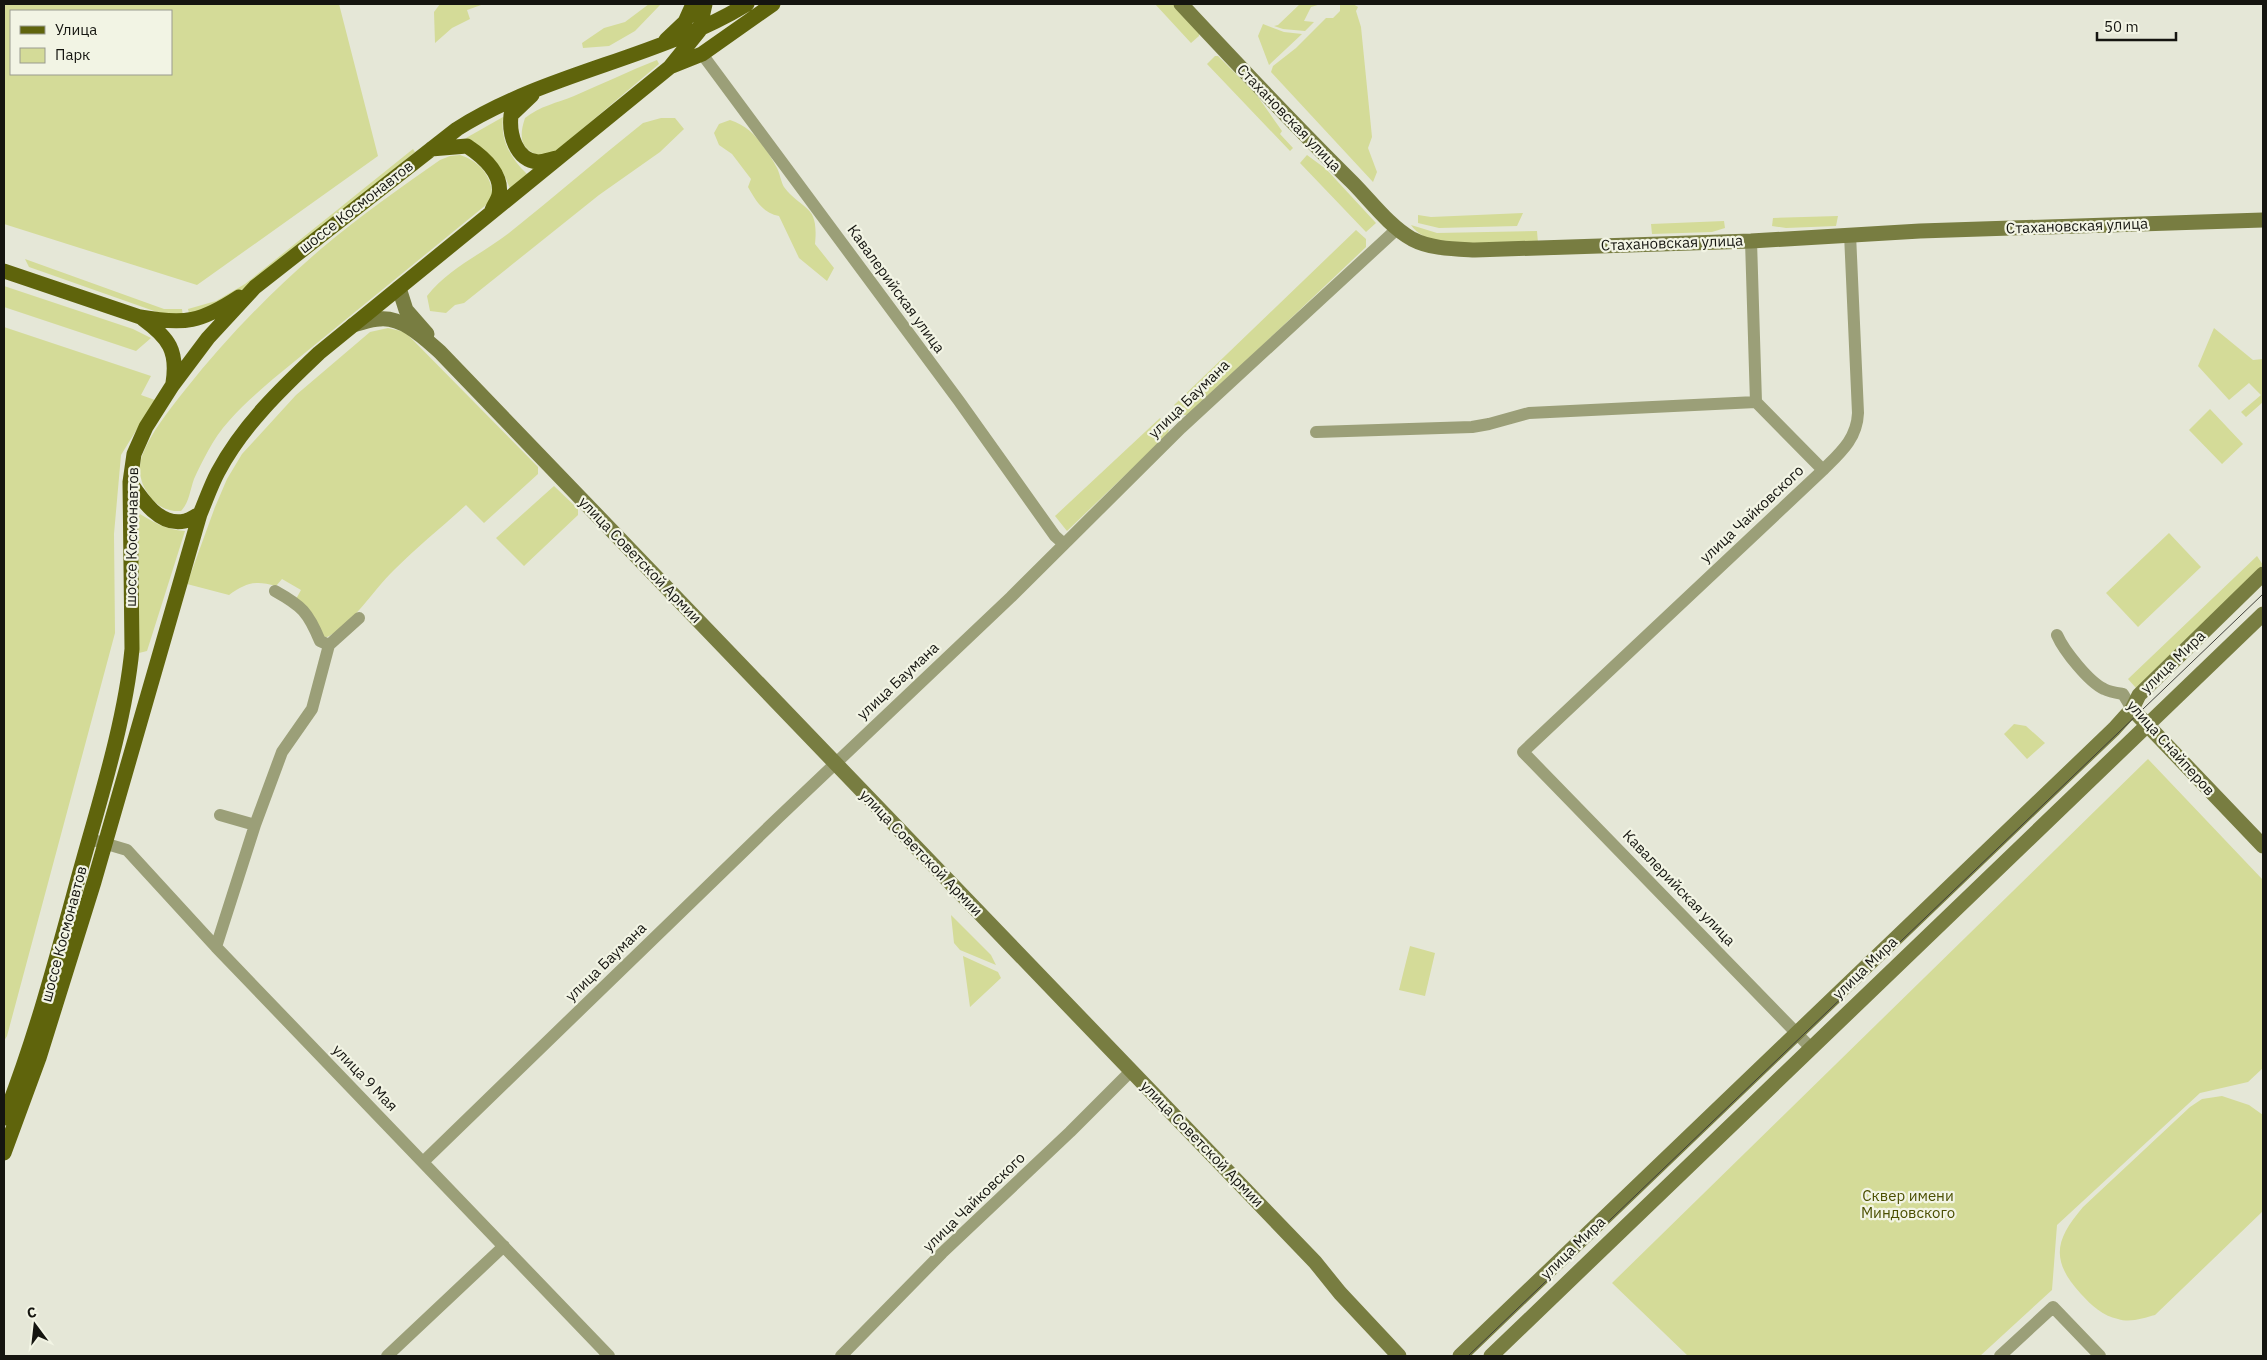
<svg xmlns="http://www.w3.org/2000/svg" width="2267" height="1360" viewBox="0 0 2267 1360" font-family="'IBM Plex Sans',sans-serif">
  <rect width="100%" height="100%" fill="#e5e7d7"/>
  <path fill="#d4db98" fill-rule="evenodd" d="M4 4H339L378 156 197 285 4 224ZM11 11H171V74H11Z
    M440 4H484L467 10 470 19 452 28 435 43 434 12Z
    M649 4H661L635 31 609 46 583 48 582 43 604 28 625 22Z
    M1155 4H1173L1199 32V36L1191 43Z
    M1300 4H1321L1311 7 1304 21 1314 22 1305 31 1283 29 1274 26 1278 25Z
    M1340 4H1353L1358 7 1356 11 1361 27 1372 137 1368 148 1377 172 1373 182 1271 72 1273 66 1296 48 1326 18H1333L1340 11Z
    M1263 24 1284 32 1302 34 1269 65 1258 36Z
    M1215 56H1218L1256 94 1282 131 1280 134 1293 148 1290 151 1207 64Z
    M657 60 659 64 548 158C523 152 517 142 525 118 540 106 557 103 574 96 602 84 629 71 657 60Z
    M503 117C500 140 511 159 527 174L510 189C502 164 488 151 466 138Z
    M661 118H675L684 129 660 152 599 195 464 303 455 305 446 313 430 311 427 296C449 268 482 254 509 233 554 197 598 159 643 123Z
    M730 120C753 127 766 148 777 168 780 174 781 182 784 187 803 212 819 203 815 244L834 268 827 281 799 258 779 216C763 213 756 201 748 187L751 179 732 154 719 145 714 133 719 124Z
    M413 149 415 152 243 291 190 317 188 309 216 301 245 284Z
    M460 155C480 161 494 178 492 200L273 379C249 400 223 422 208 451 203 460 198 470 194 479 190 490 189 503 181 511 166 512 155 505 147 492 140 482 138 468 142 456 151 432 170 409 185 390 226 338 272 291 322 248 360 216 400 188 440 160L450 156Z
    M1307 155 1326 169 1376 223 1366 232 1300 163Z
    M1523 213 1517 226 1439 228 1418 223V215L1431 217Z
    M1838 216 1836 226 1786 228 1772 226 1773 218Z
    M1724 221 1725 228 1712 232 1652 234 1651 224Z
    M1411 225 1437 233 1537 231 1538 243C1506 244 1431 255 1411 225Z
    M1356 230 1366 239V247L1189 415H1183L1174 405Z
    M25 259 164 309H182L183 317H176L157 312 29 267Z
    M4 286 133 329 151 338 136 351 4 307Z
    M4 327 151 376 141 395 155 400 121 455 114 534 115 633 7 1036 4 1041Z
    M388 328 405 332 538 467V474L484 523 466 505C442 527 417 547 394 570 373 590 351 627 325 638L296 599 301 590 282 579 276 586C255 580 246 583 229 595L187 584 215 507 227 479 242 454 296 395 370 332Z
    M2214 328 2253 360 2263 359V402L2246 417 2241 412 2261 395 2249 383 2229 400 2198 366Z
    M2210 409 2243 444 2222 464 2189 430Z
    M1160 418 1169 428 1168 434 1067 531 1055 516Z
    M554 486 578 509V515L524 566 496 538Z
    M135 511C152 521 165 530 185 531L147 651 139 653Z
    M2169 533 2201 567 2138 627 2106 593Z
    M2257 556 2263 565 2136 688 2128 679Z
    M2014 724 2026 726 2045 743 2027 759 2004 734Z
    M2148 759 2263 880V1068L2248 1082 2200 1093 2057 1225 2052 1290 1980 1356H1688L1612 1283Z
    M951 915 991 955 996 965 960 950 954 943Z
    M1410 946 1435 953 1425 996 1399 990Z
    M963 956 998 972 1001 978 970 1007Z
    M2222 1096 2249 1105 2263 1115V1211L2155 1315C2144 1318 2130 1323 2118 1319 2103 1316 2091 1305 2081 1294 2050 1260 2055 1240 2083 1207L2190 1107 2202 1099Z"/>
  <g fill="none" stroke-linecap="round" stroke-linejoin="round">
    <path stroke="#9b9f78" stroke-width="12" d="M702 54 959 401 1055 536 1064 544
      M1751 241 1756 402
      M1316 432 1472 427 1489 424 1529 413 1756 402 1823 470
      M275 591C302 606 308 612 320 641L329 645
      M2057 635C2064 651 2089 682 2104 689 2110 692 2117 693 2123 694L2132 709
      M220 815 255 825
      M90 839 127 850 216 947 609 1356
      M216 947 255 825 282 752 312 709 329 645 359 618
      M1811 1048 1523 752 1823 470C1840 453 1857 439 1858 413L1850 234
      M423 1162 779 817 1011 597 1181 428 1398 228
      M387 1356 504 1246
      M841 1356 942 1253 1070 1132 1131 1071
      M2000 1356 2053 1307 2100 1356"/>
    <path stroke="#787d41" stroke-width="15" d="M1181 4C1237 64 1293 124 1352 182 1370 200 1389 226 1412 239 1431 249 1454 249 1475 250L1751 241 1920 231 2263 220
      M399 288 406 310 427 334
      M353 325C362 323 371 319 380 319 403 317 424 338 440 352L1315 1262 1340 1293 1399 1356
      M2132 709 2263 846
      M1460 1356 2114 729 2132 709 2139 695 2263 574
      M1491 1356 2263 614"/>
    <path stroke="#5f640c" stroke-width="15" d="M666 40 685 22 693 4
      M672 66 702 54 773 4
      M532 95 511 115C509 133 515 160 538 162 544 162 551 159 557 158
      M431 149 467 146C482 156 503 174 499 195 498 200 494 205 492 210
      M4 271 140 317C185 325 201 322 239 297
      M143 319C169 338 178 351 173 383
      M130 482C142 500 160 527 185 521 190 520 195 516 200 514
      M4 1118C35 1040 56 960 78 879 98 806 125 723 132 649L130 482 134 454 146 427 172 386 208 338 255 287 457 129C547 72 657 59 747 4
      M4 1153 39 1058 94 882 200 514C206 500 211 485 218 472 243 425 281 389 319 353L670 67 699 31 705 4"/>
    <path stroke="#41413a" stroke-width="1" d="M1468 1356 2263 594"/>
  </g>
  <g text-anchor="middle" stroke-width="4.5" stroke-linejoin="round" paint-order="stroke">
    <g font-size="15" fill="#151510" stroke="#f2f4e4">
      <text transform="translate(1289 118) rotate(46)" y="5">Стахановская улица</text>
      <text transform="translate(356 207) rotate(-38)" y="5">шоссе Космонавтов</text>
      <text transform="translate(2077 226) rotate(-2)" y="5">Стахановская улица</text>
      <text transform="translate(1672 243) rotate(-2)" y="5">Стахановская улица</text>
      <text transform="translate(896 289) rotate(54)" y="5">Кавалерийская улица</text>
      <text transform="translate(1189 399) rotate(-44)" y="5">улица Баумана</text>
      <text transform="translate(1752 514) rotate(-43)" y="5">улица Чайковского</text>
      <text transform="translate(132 537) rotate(-89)" y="5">шоссе Космонавтов</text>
      <text transform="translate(640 560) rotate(46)" y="5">улица Советской Армии</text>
      <text transform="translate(2173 662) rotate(-44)" y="5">улица Мира</text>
      <text transform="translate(898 681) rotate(-43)" y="5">улица Баумана</text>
      <text transform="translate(2171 748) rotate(48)" y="5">улица Снайперов</text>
      <text transform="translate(921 853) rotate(46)" y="5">улица Советской Армии</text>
      <text transform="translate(1679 888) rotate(46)" y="5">Кавалерийская улица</text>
      <text transform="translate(64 934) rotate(-75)" y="5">шоссе Космонавтов</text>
      <text transform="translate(606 962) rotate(-44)" y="5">улица Баумана</text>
      <text transform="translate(1865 968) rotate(-44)" y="5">улица Мира</text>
      <text transform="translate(365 1078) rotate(46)" y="5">улица 9 Мая</text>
      <text transform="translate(1202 1144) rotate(46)" y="5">улица Советской Армии</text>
      <text transform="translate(974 1202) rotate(-44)" y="5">улица Чайковского</text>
      <text transform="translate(1573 1248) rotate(-44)" y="5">улица Мира</text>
    </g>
    <g font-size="15" fill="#4b4f02" stroke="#f2f4e4">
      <text x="1908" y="1201">Сквер имени<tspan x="1908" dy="17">Миндовского</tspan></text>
    </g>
  </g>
  <rect width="2267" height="1360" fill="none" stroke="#151510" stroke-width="10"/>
  <rect x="10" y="10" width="162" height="65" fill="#f2f4e4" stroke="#9a9b8f"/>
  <rect x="20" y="26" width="25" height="8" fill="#5f640c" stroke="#9a9b8f"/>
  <text x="55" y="35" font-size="15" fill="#151510">Улица</text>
  <rect x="20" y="48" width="25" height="15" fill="#d4db98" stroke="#9a9b8f"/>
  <text x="55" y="60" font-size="15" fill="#151510">Парк</text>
  <g transform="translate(35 1325) rotate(345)" stroke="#f2f4e4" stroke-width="4" paint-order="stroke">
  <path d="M0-4L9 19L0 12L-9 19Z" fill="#151510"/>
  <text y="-8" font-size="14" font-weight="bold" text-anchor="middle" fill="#151510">С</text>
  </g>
  <path d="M2097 32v8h79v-8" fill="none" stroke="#151510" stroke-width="2.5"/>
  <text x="2104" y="32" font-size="15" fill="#151510" stroke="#f2f4e4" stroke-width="4" paint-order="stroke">50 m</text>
</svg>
